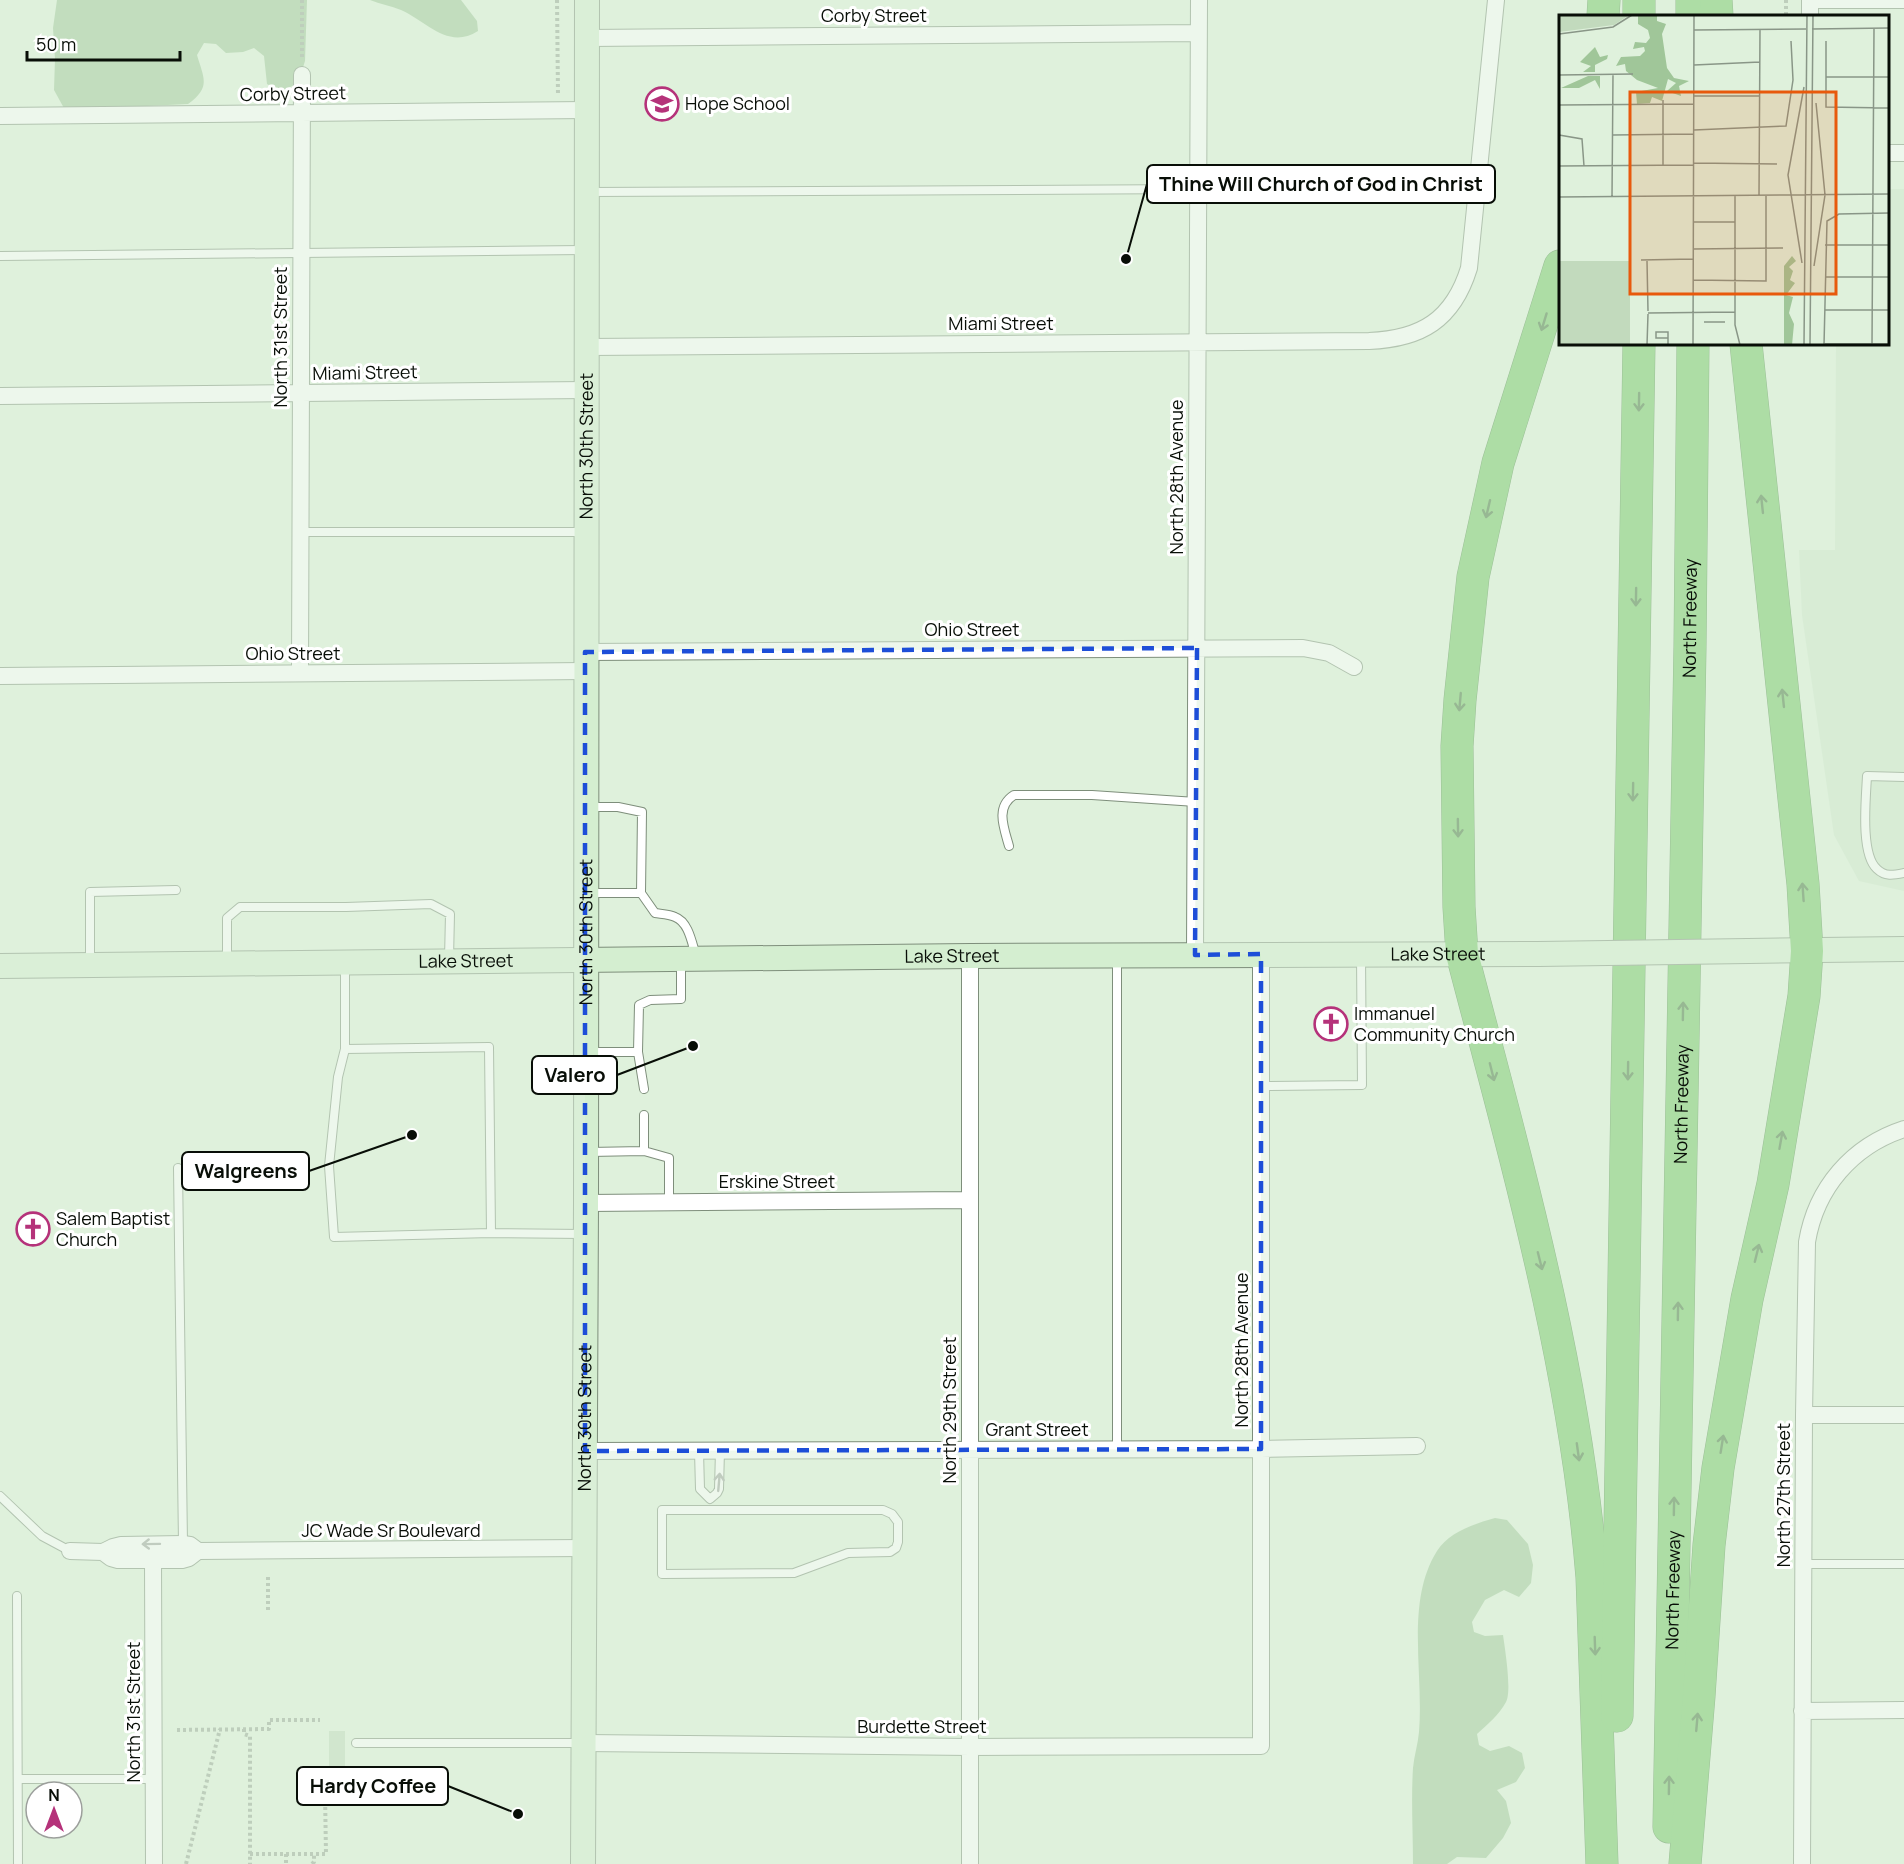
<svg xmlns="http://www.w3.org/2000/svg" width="1904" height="1864" viewBox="0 0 1904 1864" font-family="Manrope,sans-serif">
  <rect width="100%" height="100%" fill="#dff1dc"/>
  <path fill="#d0e7cc" d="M1888 189H1904V891L1859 881 1834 835 1802 615 1799 550H1835L1836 344H1888Z"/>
  <path fill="#c2dabd" d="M329 1731H345V1770H329Z"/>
  <path fill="#a0c699" d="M57 0H307L305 61 298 83 281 92 267 84 264 56 254 48 243 52 226 53 216 44 204 43 197 55C204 79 211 87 188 104L65 110 54 90 55 59 53 28Z
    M370 0H461L477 21 478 31C448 50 428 22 401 10 391 6 380 4 370 0Z
    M1495 1518 1507 1520 1528 1544 1533 1565 1531 1583 1519 1597 1504 1590 1485 1600 1472 1622 1474 1632 1485 1636 1503 1635C1505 1649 1512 1691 1506 1702 1499 1715 1487 1725 1477 1734L1479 1745 1490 1751 1509 1746 1522 1753 1525 1768 1516 1782 1497 1790 1506 1801 1511 1823 1503 1838 1486 1858 1457 1857 1447 1864H1413C1413 1832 1411 1800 1413 1768 1414 1756 1418 1744 1419 1732 1424 1674 1405 1602 1437 1551 1449 1532 1474 1524 1495 1518Z"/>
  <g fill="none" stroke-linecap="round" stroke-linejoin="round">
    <defs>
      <path id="lane" d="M1810 4H1904
        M587 192 1198 189
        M0 256 585 250
        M300 532H583
        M1904 777 1867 776C1866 798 1860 854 1877 869 1885 877 1894 875 1904 873
        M587 807H618L642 812 641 893 655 913C661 914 669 914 675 917 689 922 692 944 696 956
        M1009 846C1004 828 995 807 1014 795H1092L1196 802
        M588 893H641
        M1117 957V1449
        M227 961V918L240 907H346L431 904 450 914 449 959
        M90 962V892L176 890
        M345 1049 489 1047 491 1233 334 1237 329 1166 338 1077 345 1049V965
        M587 1052H638L644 1089
        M638 1052 639 1005 650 1000 681 999V961
        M1261 1086 1362 1085 1361 955
        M644 1151 669 1158V1202
        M589 1152 644 1151V1115
        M178 1168 183 1544
        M491 1233 584 1234
        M699 1451 700 1489 710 1499 717 1493 719 1489 720 1450
        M0 1496 42 1536 70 1551
        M662 1510H883L892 1514 898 1522V1542L896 1548 890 1552 848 1553 794 1573 662 1574Z
        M1803 1564H1904
        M17 1596 18 1864
        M356 1743H580
        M18 1779H154"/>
      <path id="street" d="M1810 16V0
        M587 38 1198 33
        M0 116 587 110
        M1888 153H1904
        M587 347 1369 341C1421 339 1453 320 1469 268L1496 0
        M0 396 587 390
        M585 652 1303 648 1329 653 1354 667
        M300 673 302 75
        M0 676 585 671
        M1195 955 1199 0
        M586 1203 969 1200
        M1804 1415H1904
        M585 1451 1261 1449 1417 1446
        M70 1551 103 1552 113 1547 121 1545 183 1544 190 1545 198 1551
        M103 1552 111 1558 118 1560H182L189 1558 198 1551 585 1548
        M153 1560 154 1864
        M1802 1711 1904 1710
        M584 1743 970 1747 1261 1746V954
        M970 1864V956
        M1802 1864 1804 1415 1807 1242C1816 1188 1852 1146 1904 1129"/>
      <g id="secondary">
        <path d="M1748 951 1904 949"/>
        <path id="s1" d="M0 966 970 956 1538 954"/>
        <path id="s2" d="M583 1864 586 1203 587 0"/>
      </g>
      <g id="highway">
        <path d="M1639 0V16"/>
        <path d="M1692 0V16"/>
        <path d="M1716 0 1717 16"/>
        <path d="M1603 16 1604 0"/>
        <path d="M1560 266 1498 463 1473 577 1460 700 1457 746 1459 907 1462 954C1516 1160 1575 1365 1592 1577L1602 1864"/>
        <path d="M1617 1716 1639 344"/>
        <path id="s3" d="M1669 1827 1690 647 1693 344"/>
        <path d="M1685 1864 1699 1696 1709 1545 1718 1468 1747 1299 1773 1184 1804 996 1807 951 1803 884 1746 344"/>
      </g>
    </defs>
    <use href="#lane" stroke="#7e8e7b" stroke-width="10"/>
    <use href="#street" stroke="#7e8e7b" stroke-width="18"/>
    <use href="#secondary" stroke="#7e8e7b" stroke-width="26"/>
    <use href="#highway" stroke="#4c8543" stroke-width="33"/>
    <path stroke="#97a594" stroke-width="4" stroke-dasharray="3 3" stroke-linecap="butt" d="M302 0V60
      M557 0 558 95
      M1786 0V16
      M268 1577V1612
      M244 1729V1734L250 1736V1864
      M177 1730 269 1729V1720H320
      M250 1854H326L325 1793
      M286 1854V1864
      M186 1864 220 1729
      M312 1864 314 1862V1854"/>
    <use href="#lane" stroke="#fff" stroke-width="8"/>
    <use href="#street" stroke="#fff" stroke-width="16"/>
    <use href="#secondary" stroke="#d4eed0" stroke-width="24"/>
    <use href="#highway" stroke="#71c563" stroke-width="32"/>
    <defs>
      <path id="secondary-bridge" d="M1538 954 1748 951"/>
    </defs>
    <use href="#secondary-bridge" stroke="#7e8e7b" stroke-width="26" stroke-linecap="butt"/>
    <use href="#secondary-bridge" stroke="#d4eed0" stroke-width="24"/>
  </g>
  <defs><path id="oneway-shaft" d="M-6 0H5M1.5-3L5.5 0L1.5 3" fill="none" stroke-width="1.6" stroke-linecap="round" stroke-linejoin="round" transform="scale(1.5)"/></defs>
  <g stroke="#42733a">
    <use href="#oneway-shaft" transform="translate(1544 322) rotate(107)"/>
    <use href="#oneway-shaft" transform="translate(1639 402) rotate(91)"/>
    <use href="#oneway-shaft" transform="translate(1762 504) rotate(-96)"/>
    <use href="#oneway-shaft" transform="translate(1488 509) rotate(103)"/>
    <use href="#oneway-shaft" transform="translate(1636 597) rotate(91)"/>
    <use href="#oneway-shaft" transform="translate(1783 698) rotate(-96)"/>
    <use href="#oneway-shaft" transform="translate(1460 702) rotate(95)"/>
    <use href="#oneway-shaft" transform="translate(1633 792) rotate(91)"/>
    <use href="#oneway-shaft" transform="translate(1458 828) rotate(89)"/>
    <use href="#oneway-shaft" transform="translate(1803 892) rotate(-94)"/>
    <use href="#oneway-shaft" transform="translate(1683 1011) rotate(-89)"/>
    <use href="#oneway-shaft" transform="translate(1628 1071) rotate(91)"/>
    <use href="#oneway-shaft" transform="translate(1492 1072) rotate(76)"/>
    <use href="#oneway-shaft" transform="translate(1781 1140) rotate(-80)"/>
    <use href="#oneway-shaft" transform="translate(1757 1253) rotate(-76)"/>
    <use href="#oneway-shaft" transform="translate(1540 1261) rotate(76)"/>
    <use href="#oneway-shaft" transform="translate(1678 1311) rotate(-89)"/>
    <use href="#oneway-shaft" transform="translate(1722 1444) rotate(-81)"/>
    <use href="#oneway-shaft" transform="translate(1578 1452) rotate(82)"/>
    <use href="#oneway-shaft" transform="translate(1674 1506) rotate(-89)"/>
    <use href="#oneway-shaft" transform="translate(1595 1646) rotate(88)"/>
    <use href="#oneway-shaft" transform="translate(1697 1722) rotate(-85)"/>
    <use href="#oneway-shaft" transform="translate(1669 1785) rotate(-89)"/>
  </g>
  <g stroke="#9c9f9c">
    <use href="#oneway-shaft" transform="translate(719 1482) rotate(-85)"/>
    <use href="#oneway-shaft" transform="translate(151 1544) rotate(179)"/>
  </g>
  <path d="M0 0H1904V1864H0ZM1197 648 1195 955 1261 954V1449L585 1451V652Z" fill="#dff1dc" fill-opacity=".55" fill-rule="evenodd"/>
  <path fill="none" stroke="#1d4ed8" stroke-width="4.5" stroke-dasharray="12 8" stroke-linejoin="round" d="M1197 648 1195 955 1261 954V1449L585 1451V652Z"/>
  <defs>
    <symbol id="school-ring" viewBox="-11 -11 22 22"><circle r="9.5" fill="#fff" stroke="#b5327a" stroke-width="1.5"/><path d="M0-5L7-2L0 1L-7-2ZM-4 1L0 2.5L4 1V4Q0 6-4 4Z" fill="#b5327a"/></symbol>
    <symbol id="church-ring" viewBox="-11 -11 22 22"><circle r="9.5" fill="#fff" stroke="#b5327a" stroke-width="1.5"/><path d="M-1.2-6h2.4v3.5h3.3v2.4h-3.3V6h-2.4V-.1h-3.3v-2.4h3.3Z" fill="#b5327a"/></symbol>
  </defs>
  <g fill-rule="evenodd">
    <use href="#school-ring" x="643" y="85" width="38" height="38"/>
    <use href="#church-ring" x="1312" y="1005" width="38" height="38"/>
    <use href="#church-ring" x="14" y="1210" width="38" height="38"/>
  </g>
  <g text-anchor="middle" stroke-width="6" stroke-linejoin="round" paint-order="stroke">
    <g font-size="18" fill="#080e07" stroke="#fff">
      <text x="874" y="22">Corby Street</text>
      <text transform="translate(293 94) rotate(-1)" y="6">Corby Street</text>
      <text x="1001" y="330">Miami Street</text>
      <text transform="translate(281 337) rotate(-90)" y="6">North 31st Street</text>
      <text transform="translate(365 373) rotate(-1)" y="6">Miami Street</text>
      <text dy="6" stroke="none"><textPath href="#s2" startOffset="1418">North 30th Street</textPath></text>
      <text transform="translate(1177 477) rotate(-90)" y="6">North 28th Avenue</text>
      <text dy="6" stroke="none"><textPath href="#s3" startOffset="1209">North Freeway</textPath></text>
      <text x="972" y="636">Ohio Street</text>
      <text x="293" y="660">Ohio Street</text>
      <text dy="6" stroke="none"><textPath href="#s2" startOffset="932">North 30th Street</textPath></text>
      <text dy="6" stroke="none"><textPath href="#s1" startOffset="1438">Lake Street</textPath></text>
      <text dy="6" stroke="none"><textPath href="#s1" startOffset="952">Lake Street</textPath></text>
      <text dy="6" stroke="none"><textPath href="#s1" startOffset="466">Lake Street</textPath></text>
      <text dy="6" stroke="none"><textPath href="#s3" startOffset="723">North Freeway</textPath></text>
      <text x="777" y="1188">Erskine Street</text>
      <text transform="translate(1242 1350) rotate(-90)" y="6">North 28th Avenue</text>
      <text transform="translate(950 1410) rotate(-90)" y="6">North 29th Street</text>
      <text dy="6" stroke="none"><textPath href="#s2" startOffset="446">North 30th Street</textPath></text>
      <text x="1037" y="1436">Grant Street</text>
      <text transform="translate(1784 1495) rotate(-90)" y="6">North 27th Street</text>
      <text x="391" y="1537">JC Wade Sr Boulevard</text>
      <text dy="6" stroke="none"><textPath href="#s3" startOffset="237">North Freeway</textPath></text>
      <text transform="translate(134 1712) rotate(-90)" y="6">North 31st Street</text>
      <text x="922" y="1733">Burdette Street</text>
    </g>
    <g font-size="18" fill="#080e07" stroke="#fff" text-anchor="start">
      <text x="685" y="110">Hope School</text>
      <text x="1354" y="1020">Immanuel<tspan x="1354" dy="21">Community Church</tspan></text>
      <text x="56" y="1225">Salem Baptist<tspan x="56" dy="21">Church</tspan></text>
    </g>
  </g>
  <g transform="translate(1559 15)">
    <rect width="330" height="330" fill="#dff1dc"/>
    <path d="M0 0H70L55 10 0 17ZM1 246H71V330H1Z" fill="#c2dabd"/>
    <path d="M79 0H98V6L107 9 103 19 108 53 115 63 130 66 120 71 122 81 108 76 117 68 109 64 103 86 93 82 91 88 78 89 77 77 99 73 78 65 67 56 66 49 57 51 62 42 81 41 86 36 85 32 74 34 76 27 87 28 91 23 89 15 79 9ZM36 32 41 42 49 40 48 44 36 50V57H24L32 51 21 47ZM29 61H41V74L36 65 20 73H2ZM233 241 237 246 230 252 234 256 231 265 236 268 227 280 234 282 230 298 235 309 233 330H225V251Z" fill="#a0c699"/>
    <path fill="none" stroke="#899687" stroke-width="1.5" d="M253 14 330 13M135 15 247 14M0 19 54 12 73 0M267 26V92L330 93M135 50 201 47M0 60 74 59M267 62H330M135 81H201M0 90 135 89M135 115 227 111 234 65 232 26M0 120 23 124 25 151M54 120 135 119M134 148 218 149M104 150V85M0 151 134 150M176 180V310L181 330M200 180 201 14M0 182 330 179M53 182 54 59M134 207H176M266 230H330M134 234 224 233M82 245 134 244M88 246 89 296M243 248 229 160 245 72M255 251 266 180 257 88M266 262H330M134 265 207 266V180M266 295H330M89 298 176 297M145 307H166M109 323H97V317H109V330M266 329H330M88 330 89 299M134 330 135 0M245 330 248 0M251 330 254 0M265 330 268 206 280 199 330 198M313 330 315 13"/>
    <path fill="#e8590c" fill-opacity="0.15" stroke="#e8590c" stroke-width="3" d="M71 77H277V279H71Z"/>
    <rect width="330" height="330" fill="none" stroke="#080e07" stroke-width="3"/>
  </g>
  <path fill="none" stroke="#080e07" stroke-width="2" d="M1126 259L1147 184M693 1046L617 1075M412 1135L309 1171M518 1814L448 1786"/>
  <g fill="#080e07" stroke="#fff" stroke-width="2">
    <circle cx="1126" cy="259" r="6"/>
    <circle cx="693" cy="1046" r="6"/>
    <circle cx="412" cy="1135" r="6"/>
    <circle cx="518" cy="1814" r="6"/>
  </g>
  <g fill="#fff" stroke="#080e07" stroke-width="2">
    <rect x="1147" y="165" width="348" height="38" rx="6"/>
    <rect x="532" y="1056" width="85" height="38" rx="6"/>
    <rect x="182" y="1152" width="127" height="38" rx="6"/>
    <rect x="297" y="1767" width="151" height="38" rx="6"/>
  </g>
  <g font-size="20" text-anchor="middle" font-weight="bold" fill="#080e07">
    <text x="1321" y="191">Thine Will Church of God in Christ</text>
    <text x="575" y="1082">Valero</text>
    <text x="246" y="1178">Walgreens</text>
    <text x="373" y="1793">Hardy Coffee</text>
  </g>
  <g transform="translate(54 1810)"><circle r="28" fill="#ffffff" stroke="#9c9f9c" stroke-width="1.5"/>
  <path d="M0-4.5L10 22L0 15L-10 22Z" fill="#b5327a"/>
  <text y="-9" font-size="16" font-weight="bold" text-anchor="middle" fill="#080e07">N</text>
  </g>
  <path d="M27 51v9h153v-9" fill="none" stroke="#080e07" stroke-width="3"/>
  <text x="36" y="51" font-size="18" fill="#080e07" stroke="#ffffff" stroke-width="4.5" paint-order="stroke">50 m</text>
</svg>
